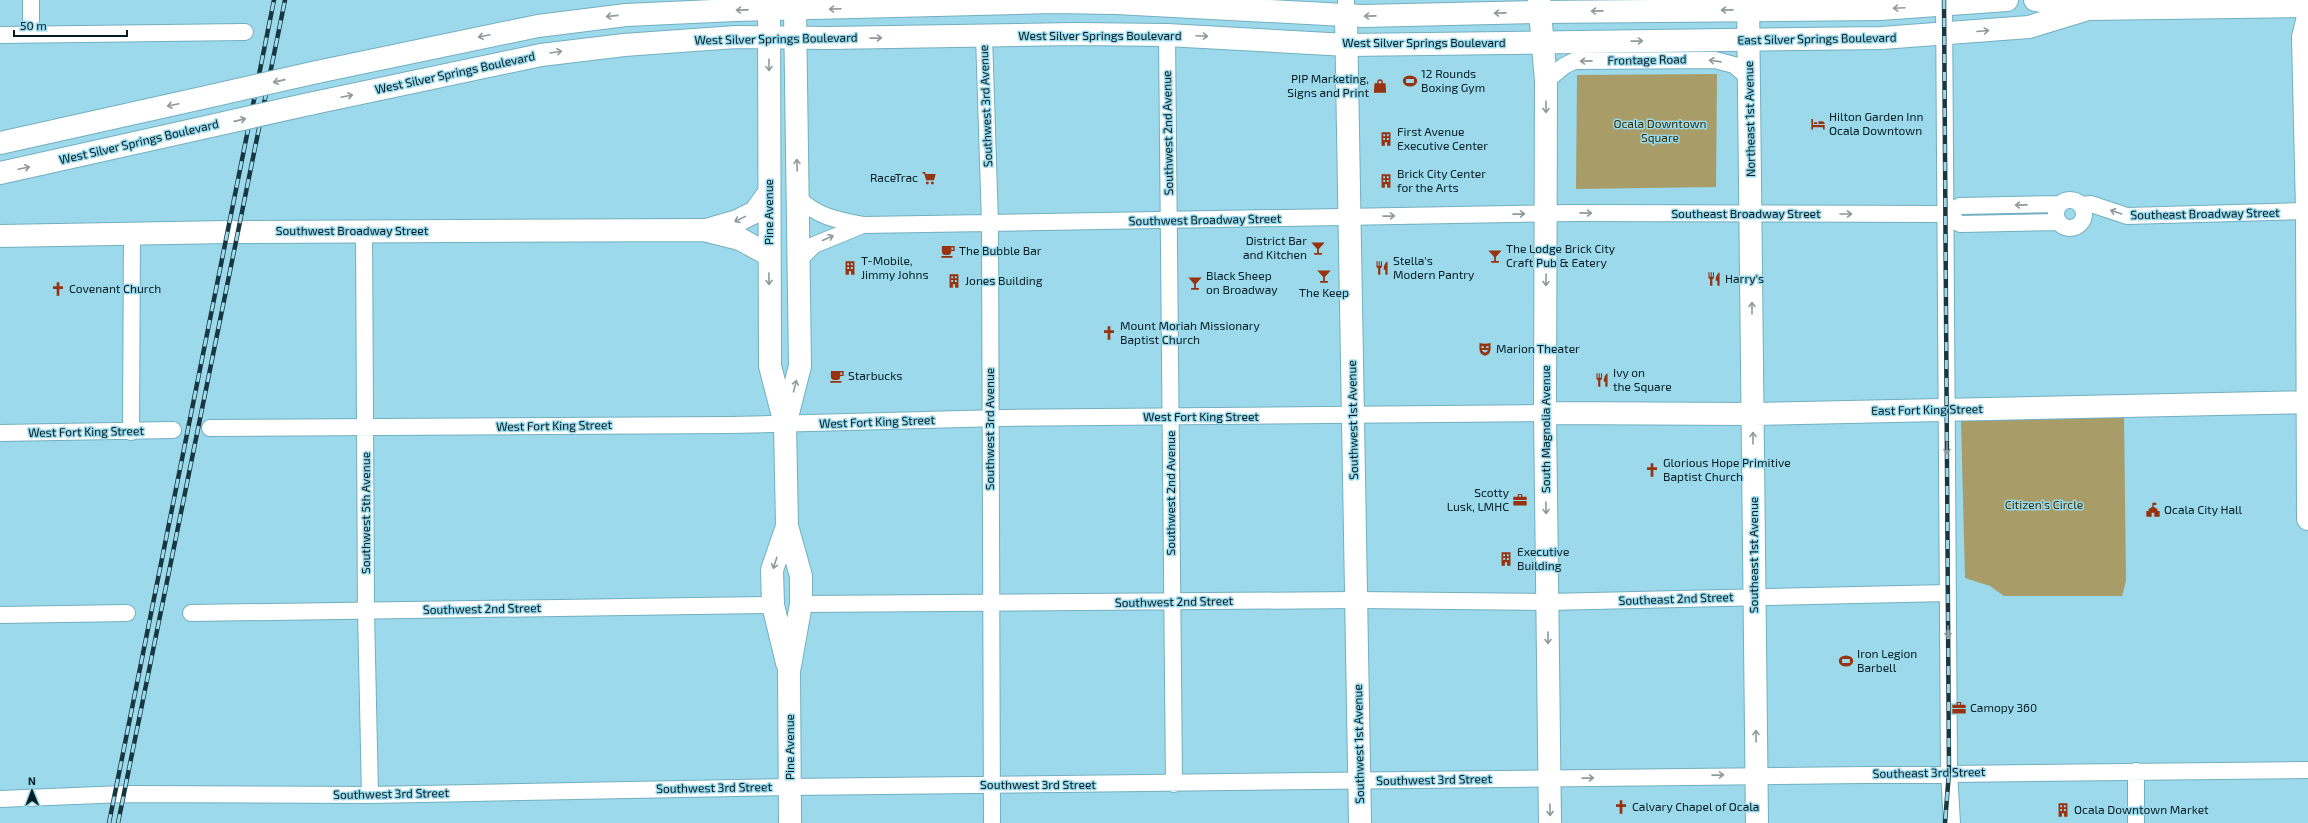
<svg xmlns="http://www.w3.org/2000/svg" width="2308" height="823" viewBox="0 0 2308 823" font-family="'Exo 2',sans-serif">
  <rect width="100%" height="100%" fill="#9bd9eb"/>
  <path fill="#a89d69" d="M1717 74 1716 187 1576 189 1577 75Z
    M2124 417 2126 581 2122 596H2004L1990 586 1965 578 1961 421Z"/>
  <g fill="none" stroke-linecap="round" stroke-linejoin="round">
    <defs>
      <path id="street" d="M1346 0V16
        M1944 0 1949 772 1952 823
        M31 34V0
        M0 35 245 32
        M1167 35 1174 784
        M984 36 990 224 992 823
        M1546 81 1564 66 1574 61 1715 60 1734 65 1749 78
        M798 198C818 217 837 220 863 225L1574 213 1946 214 1960 206 2060 204
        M2056 214a14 14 0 1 1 28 0a14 14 0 1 1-28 0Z
        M2080 205 2091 204 2127 216 2308 211
        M1946 214 1960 224 2059 222
        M364 231 366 611 370 795
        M799 260 814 245 863 225
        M210 428 731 425 1000 418 1545 413
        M131 432 132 233
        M0 433 173 430
        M801 604 1357 600 1548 602 1948 593
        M191 613 773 605
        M0 615 127 613
        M2136 771V823
        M0 799 124 794 370 795 790 787 2308 770"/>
      <path id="secondary" d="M1539 0 1546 81 1545 413 1550 823
        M1748 0 1757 823
        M1346 16 1360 823
        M2308 17 2303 37 2307 211 2308 519
        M706 230 737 221 755 212 768 194
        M0 236 228 232 704 230 740 239 769 255
        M1545 413 1752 414 2308 402"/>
      <path id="primary" d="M2035 0 2088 9 2308 6
        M317 72 538 26 626 15 735 10 1053 2 1116 3 1363 16 1539 12 1880 9 2007 0
        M309 104 541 55 624 45 736 37 829 38 1075 34 1167 35 1347 45 1882 38 2029 27 2088 9
        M0 143 211 96
        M0 173 202 128"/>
      <path id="highway" d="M775 0 769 9 770 366 785 424 787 526 801 576V604L789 671 790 823
        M786 421 800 366 795 9 790 0
        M787 526 772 570 773 605 787 663"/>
    </defs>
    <use href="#street" stroke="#73afc1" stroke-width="18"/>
    <use href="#secondary" stroke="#73afc1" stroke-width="24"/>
    <use href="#primary" stroke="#73afc1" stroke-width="24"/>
    <use href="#highway" stroke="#73afc1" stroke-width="24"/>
    <use href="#street" stroke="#fff" stroke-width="16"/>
    <use href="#secondary" stroke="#fff" stroke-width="22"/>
    <use href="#primary" stroke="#fff" stroke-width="22"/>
    <use href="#highway" stroke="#fff" stroke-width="22"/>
    <defs>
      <path id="rail" d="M1944 0 1949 772 1945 823
        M109 823 274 0
        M118 823 285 0"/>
    </defs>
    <use href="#rail" stroke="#193740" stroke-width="4.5"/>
    <use href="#rail" stroke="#9bd9eb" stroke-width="3" stroke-dasharray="9" stroke-linecap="butt"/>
    <defs>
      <path id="primary-bridge" d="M211 96 317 72
        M202 128 309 104"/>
    </defs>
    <use href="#primary-bridge" stroke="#73afc1" stroke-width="24" stroke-linecap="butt"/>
    <use href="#primary-bridge" stroke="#fff" stroke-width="22"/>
  </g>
  <defs><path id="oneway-shaft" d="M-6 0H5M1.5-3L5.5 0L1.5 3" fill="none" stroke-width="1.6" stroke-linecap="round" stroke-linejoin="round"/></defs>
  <g stroke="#8e999c">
    <use href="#oneway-shaft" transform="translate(1899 8) rotate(177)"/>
    <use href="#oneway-shaft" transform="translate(835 9) rotate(178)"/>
    <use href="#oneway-shaft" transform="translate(742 10) rotate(179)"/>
    <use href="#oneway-shaft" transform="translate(1727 10) rotate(179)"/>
    <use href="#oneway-shaft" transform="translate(1597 11) rotate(179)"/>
    <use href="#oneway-shaft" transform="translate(1500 13) rotate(179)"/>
    <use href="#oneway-shaft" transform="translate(612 16) rotate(174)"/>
    <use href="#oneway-shaft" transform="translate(1370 16) rotate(179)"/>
    <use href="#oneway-shaft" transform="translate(1983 31) rotate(-5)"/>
    <use href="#oneway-shaft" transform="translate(484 36) rotate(168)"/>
    <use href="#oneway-shaft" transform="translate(1202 36) rotate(3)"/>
    <use href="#oneway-shaft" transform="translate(876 38) rotate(-1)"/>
    <use href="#oneway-shaft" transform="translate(1637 41) rotate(-1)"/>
    <use href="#oneway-shaft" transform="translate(556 52) rotate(-9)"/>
    <use href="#oneway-shaft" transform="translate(1586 61) rotate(179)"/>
    <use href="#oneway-shaft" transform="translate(1715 61) rotate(-172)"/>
    <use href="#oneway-shaft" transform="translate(769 65) rotate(90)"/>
    <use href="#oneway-shaft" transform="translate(279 81) rotate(167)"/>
    <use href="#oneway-shaft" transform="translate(347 96) rotate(-12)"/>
    <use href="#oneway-shaft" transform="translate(173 105) rotate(168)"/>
    <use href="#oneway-shaft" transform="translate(1546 107) rotate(90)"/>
    <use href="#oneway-shaft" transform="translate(240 120) rotate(-13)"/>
    <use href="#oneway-shaft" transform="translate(797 165) rotate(-92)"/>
    <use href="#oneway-shaft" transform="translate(24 168) rotate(-12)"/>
    <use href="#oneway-shaft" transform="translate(2021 205) rotate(179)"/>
    <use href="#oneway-shaft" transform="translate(2116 212) rotate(-161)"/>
    <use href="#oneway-shaft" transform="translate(1586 213) rotate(1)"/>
    <use href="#oneway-shaft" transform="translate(1519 214) rotate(-1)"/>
    <use href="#oneway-shaft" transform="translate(1846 214)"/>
    <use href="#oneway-shaft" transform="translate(1389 216) rotate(-1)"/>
    <use href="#oneway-shaft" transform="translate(740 219) rotate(154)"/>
    <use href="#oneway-shaft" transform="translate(828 238) rotate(-24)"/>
    <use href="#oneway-shaft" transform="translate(769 279) rotate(89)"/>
    <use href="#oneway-shaft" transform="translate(1546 280) rotate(91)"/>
    <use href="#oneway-shaft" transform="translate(1752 308) rotate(-90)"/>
    <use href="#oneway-shaft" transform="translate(795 386) rotate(-76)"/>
    <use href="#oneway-shaft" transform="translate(1753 438) rotate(-90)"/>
    <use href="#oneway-shaft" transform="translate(1947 448) rotate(90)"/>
    <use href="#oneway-shaft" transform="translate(1546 508) rotate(89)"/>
    <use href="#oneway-shaft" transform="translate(775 563) rotate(108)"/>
    <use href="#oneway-shaft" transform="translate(1948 632) rotate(90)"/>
    <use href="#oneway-shaft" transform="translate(1548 638) rotate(90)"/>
    <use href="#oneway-shaft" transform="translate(1756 736) rotate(-91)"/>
    <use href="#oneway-shaft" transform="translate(1718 775) rotate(-1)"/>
    <use href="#oneway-shaft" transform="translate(1588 778) rotate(-1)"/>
    <use href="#oneway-shaft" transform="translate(1550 810) rotate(89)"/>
  </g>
  <defs>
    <symbol id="stadium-bare" viewBox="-9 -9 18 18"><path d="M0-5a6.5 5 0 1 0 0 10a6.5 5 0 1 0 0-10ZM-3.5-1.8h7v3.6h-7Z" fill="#99320e" stroke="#9bd9eb" stroke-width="2.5" paint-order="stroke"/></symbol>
    <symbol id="shop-bare" viewBox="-9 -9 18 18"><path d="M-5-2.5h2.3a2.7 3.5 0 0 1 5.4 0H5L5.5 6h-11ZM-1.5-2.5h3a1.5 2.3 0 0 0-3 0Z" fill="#99320e" stroke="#9bd9eb" stroke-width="2.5" paint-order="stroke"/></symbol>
    <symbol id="hotel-bare" viewBox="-9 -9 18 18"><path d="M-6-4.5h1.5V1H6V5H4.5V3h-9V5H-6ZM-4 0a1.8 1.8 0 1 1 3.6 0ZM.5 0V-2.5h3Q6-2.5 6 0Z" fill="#99320e" stroke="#9bd9eb" stroke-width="2.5" paint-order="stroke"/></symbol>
    <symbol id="building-bare" viewBox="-9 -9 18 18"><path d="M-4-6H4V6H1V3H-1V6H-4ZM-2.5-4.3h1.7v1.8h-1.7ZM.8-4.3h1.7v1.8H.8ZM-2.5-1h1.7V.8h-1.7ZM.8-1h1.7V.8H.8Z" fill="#99320e" stroke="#9bd9eb" stroke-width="2.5" paint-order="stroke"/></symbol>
    <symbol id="supermarket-bare" viewBox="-9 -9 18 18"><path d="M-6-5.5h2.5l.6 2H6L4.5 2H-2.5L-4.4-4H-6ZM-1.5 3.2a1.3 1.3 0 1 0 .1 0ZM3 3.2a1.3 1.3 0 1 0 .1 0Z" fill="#99320e" stroke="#9bd9eb" stroke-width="2.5" paint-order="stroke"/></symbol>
    <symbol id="bar-bare" viewBox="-9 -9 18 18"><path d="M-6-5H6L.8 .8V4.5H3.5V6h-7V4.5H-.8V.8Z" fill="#99320e" stroke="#9bd9eb" stroke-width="2.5" paint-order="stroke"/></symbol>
    <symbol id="cafe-bare" viewBox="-9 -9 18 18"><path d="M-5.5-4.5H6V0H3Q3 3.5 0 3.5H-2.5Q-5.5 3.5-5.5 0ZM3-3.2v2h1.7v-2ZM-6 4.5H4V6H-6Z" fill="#99320e" stroke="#9bd9eb" stroke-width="2.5" paint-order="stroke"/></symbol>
    <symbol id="restaurant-bare" viewBox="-9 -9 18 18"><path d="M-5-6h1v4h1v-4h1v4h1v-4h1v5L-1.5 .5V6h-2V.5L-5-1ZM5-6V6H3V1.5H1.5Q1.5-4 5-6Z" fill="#99320e" stroke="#9bd9eb" stroke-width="2.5" paint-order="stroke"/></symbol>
    <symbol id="church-bare" viewBox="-9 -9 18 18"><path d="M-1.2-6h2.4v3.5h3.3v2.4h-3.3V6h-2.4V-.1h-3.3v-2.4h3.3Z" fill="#99320e" stroke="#9bd9eb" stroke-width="2.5" paint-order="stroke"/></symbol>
    <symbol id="theatre-bare" viewBox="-9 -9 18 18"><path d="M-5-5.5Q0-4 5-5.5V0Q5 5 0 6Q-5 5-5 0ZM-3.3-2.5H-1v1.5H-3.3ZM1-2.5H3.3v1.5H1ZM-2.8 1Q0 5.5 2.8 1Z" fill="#99320e" stroke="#9bd9eb" stroke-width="2.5" paint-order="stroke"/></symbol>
    <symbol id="office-bare" viewBox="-9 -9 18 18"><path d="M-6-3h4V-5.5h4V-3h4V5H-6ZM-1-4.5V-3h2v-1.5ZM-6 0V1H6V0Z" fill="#99320e" stroke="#9bd9eb" stroke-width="2.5" paint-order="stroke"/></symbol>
    <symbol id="civic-bare" viewBox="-9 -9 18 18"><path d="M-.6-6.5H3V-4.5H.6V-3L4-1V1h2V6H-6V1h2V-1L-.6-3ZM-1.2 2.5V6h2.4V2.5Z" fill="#99320e" stroke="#9bd9eb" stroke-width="2.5" paint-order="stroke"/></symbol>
  </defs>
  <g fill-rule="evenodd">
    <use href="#stadium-bare" x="1400" y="71" width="20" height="20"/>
    <use href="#shop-bare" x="1370" y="76" width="20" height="20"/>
    <use href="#hotel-bare" x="1808" y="114" width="20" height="20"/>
    <use href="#building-bare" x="1376" y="129" width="20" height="20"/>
    <use href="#supermarket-bare" x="919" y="168" width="20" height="20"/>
    <use href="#building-bare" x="1376" y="171" width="20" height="20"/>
    <use href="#bar-bare" x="1308" y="238" width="20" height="20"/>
    <use href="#cafe-bare" x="938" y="241" width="20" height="20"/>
    <use href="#bar-bare" x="1485" y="246" width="20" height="20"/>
    <use href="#building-bare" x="840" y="258" width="20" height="20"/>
    <use href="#restaurant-bare" x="1372" y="258" width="20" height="20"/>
    <use href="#bar-bare" x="1314" y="266" width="20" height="20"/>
    <use href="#restaurant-bare" x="1704" y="269" width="20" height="20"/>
    <use href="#building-bare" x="944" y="271" width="20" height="20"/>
    <use href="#bar-bare" x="1185" y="273" width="20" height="20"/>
    <use href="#church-bare" x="48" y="279" width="20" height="20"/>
    <use href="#church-bare" x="1099" y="323" width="20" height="20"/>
    <use href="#theatre-bare" x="1475" y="339" width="20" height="20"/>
    <use href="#cafe-bare" x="827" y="366" width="20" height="20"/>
    <use href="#restaurant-bare" x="1592" y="370" width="20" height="20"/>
    <use href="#church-bare" x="1642" y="460" width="20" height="20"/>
    <use href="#office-bare" x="1510" y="490" width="20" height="20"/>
    <use href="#civic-bare" x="2143" y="500" width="20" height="20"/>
    <use href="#building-bare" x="1496" y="549" width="20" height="20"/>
    <use href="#stadium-bare" x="1836" y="651" width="20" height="20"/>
    <use href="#office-bare" x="1949" y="698" width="20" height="20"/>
    <use href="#church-bare" x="1611" y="797" width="20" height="20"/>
    <use href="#building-bare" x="2053" y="800" width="20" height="20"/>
  </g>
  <g text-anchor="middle" stroke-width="3" stroke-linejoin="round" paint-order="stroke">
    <g font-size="12" fill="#041d24" stroke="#9bd9eb">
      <text x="1100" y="40">West Silver Springs Boulevard</text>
      <text transform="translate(776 39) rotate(-1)" y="4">West Silver Springs Boulevard</text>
      <text transform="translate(1817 39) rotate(-1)" y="4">East Silver Springs Boulevard</text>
      <text x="1424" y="47">West Silver Springs Boulevard</text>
      <text transform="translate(1647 60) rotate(-1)" y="4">Frontage Road</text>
      <text transform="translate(455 73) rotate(-12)" y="4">West Silver Springs Boulevard</text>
      <text transform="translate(986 106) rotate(-92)" y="4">Southwest 3rd Avenue</text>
      <text transform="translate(1750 119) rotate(-91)" y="4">Northeast 1st Avenue</text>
      <text transform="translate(1168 133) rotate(-91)" y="4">Southwest 2nd Avenue</text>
      <text transform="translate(139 142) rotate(-13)" y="4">West Silver Springs Boulevard</text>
      <text transform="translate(769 212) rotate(-90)" y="4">Pine Avenue</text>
      <text x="1746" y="218">Southeast Broadway Street</text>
      <text transform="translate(2205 214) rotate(-1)" y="4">Southeast Broadway Street</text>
      <text transform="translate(1205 220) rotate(-1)" y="4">Southwest Broadway Street</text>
      <text x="352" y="235">Southwest Broadway Street</text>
      <text transform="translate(1927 410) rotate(-1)" y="4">East Fort King Street</text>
      <text x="1201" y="421">West Fort King Street</text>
      <text transform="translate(1353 420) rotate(-91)" y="4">Southwest 1st Avenue</text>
      <text transform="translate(877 422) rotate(-2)" y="4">West Fort King Street</text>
      <text transform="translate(554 426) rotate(-1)" y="4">West Fort King Street</text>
      <text transform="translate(990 429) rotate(-90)" y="4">Southwest 3rd Avenue</text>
      <text transform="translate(1546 429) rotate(-90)" y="4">South Magnolia Avenue</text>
      <text transform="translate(86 432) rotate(-1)" y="4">West Fort King Street</text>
      <text transform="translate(1171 493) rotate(-90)" y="4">Southwest 2nd Avenue</text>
      <text transform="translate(366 513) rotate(-90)" y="4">Southwest 5th Avenue</text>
      <text transform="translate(1754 555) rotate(-90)" y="4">Southeast 1st Avenue</text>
      <text transform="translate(1676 599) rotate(-2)" y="4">Southeast 2nd Street</text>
      <text transform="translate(1174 602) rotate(-1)" y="4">Southwest 2nd Street</text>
      <text transform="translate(482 609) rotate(-1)" y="4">Southwest 2nd Street</text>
      <text transform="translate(1359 744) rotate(-91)" y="4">Southwest 1st Avenue</text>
      <text transform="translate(790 747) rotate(-90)" y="4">Pine Avenue</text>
      <text transform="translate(1929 773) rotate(-1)" y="4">Southeast 3rd Street</text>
      <text transform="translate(1434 780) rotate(-1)" y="4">Southwest 3rd Street</text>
      <text x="1038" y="789">Southwest 3rd Street</text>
      <text transform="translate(714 788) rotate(-1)" y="4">Southwest 3rd Street</text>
      <text transform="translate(391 794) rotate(-1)" y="4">Southwest 3rd Street</text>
    </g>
    <g font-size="12" fill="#041d24" stroke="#9bd9eb" text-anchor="start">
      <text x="1421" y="78">12 Rounds<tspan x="1421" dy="14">Boxing Gym</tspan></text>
      <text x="1369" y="83" text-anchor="end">PIP Marketing,<tspan x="1369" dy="14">Signs and Print</tspan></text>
      <text x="1829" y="121">Hilton Garden Inn<tspan x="1829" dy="14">Ocala Downtown</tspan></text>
      <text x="1397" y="136">First Avenue<tspan x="1397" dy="14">Executive Center</tspan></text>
      <text x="1397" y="178">Brick City Center<tspan x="1397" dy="14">for the Arts</tspan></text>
      <text x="918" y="182" text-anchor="end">RaceTrac</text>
      <text x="1307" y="245" text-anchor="end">District Bar<tspan x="1307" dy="14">and Kitchen</tspan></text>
      <text x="1506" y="253">The Lodge Brick City<tspan x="1506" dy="14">Craft Pub &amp; Eatery</tspan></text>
      <text x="959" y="255">The Bubble Bar</text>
      <text x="861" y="265">T-Mobile,<tspan x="861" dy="14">Jimmy Johns</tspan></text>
      <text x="1393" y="265">Stella's<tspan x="1393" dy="14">Modern Pantry</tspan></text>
      <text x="1206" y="280">Black Sheep<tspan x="1206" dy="14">on Broadway</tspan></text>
      <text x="1725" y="283">Harry's</text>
      <text x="965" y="285">Jones Building</text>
      <text x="69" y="293">Covenant Church</text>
      <text x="1324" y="297" text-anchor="middle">The Keep</text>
      <text x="1120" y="330">Mount Moriah Missionary<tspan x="1120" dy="14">Baptist Church</tspan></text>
      <text x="1496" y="353">Marion Theater</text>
      <text x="1613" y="377">Ivy on<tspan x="1613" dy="14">the Square</tspan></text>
      <text x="848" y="380">Starbucks</text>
      <text x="1663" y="467">Glorious Hope Primitive<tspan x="1663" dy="14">Baptist Church</tspan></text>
      <text x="1509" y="497" text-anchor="end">Scotty<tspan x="1509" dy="14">Lusk, LMHC</tspan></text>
      <text x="2164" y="514">Ocala City Hall</text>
      <text x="1517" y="556">Executive<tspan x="1517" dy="14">Building</tspan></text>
      <text x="1857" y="658">Iron Legion<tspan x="1857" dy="14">Barbell</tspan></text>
      <text x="1970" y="712">Camopy 360</text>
      <text x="1632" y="811">Calvary Chapel of Ocala</text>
      <text x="2074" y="814">Ocala Downtown Market</text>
    </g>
    <g font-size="12" fill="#383109" stroke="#9bd9eb">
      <text x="1660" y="128">Ocala Downtown<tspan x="1660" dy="14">Square</tspan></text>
      <text x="2044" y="509">Citizen's Circle</text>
    </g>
  </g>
  <g transform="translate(32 791) rotate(359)" stroke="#9bd9eb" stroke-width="3" paint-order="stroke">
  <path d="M0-3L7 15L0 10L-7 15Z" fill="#041d24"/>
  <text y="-6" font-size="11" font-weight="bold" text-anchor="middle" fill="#041d24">N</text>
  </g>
  <path d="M14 30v6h113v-6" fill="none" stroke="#041d24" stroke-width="2"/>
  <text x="20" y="30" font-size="12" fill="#041d24" stroke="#9bd9eb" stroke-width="3" paint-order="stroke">50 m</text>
</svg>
